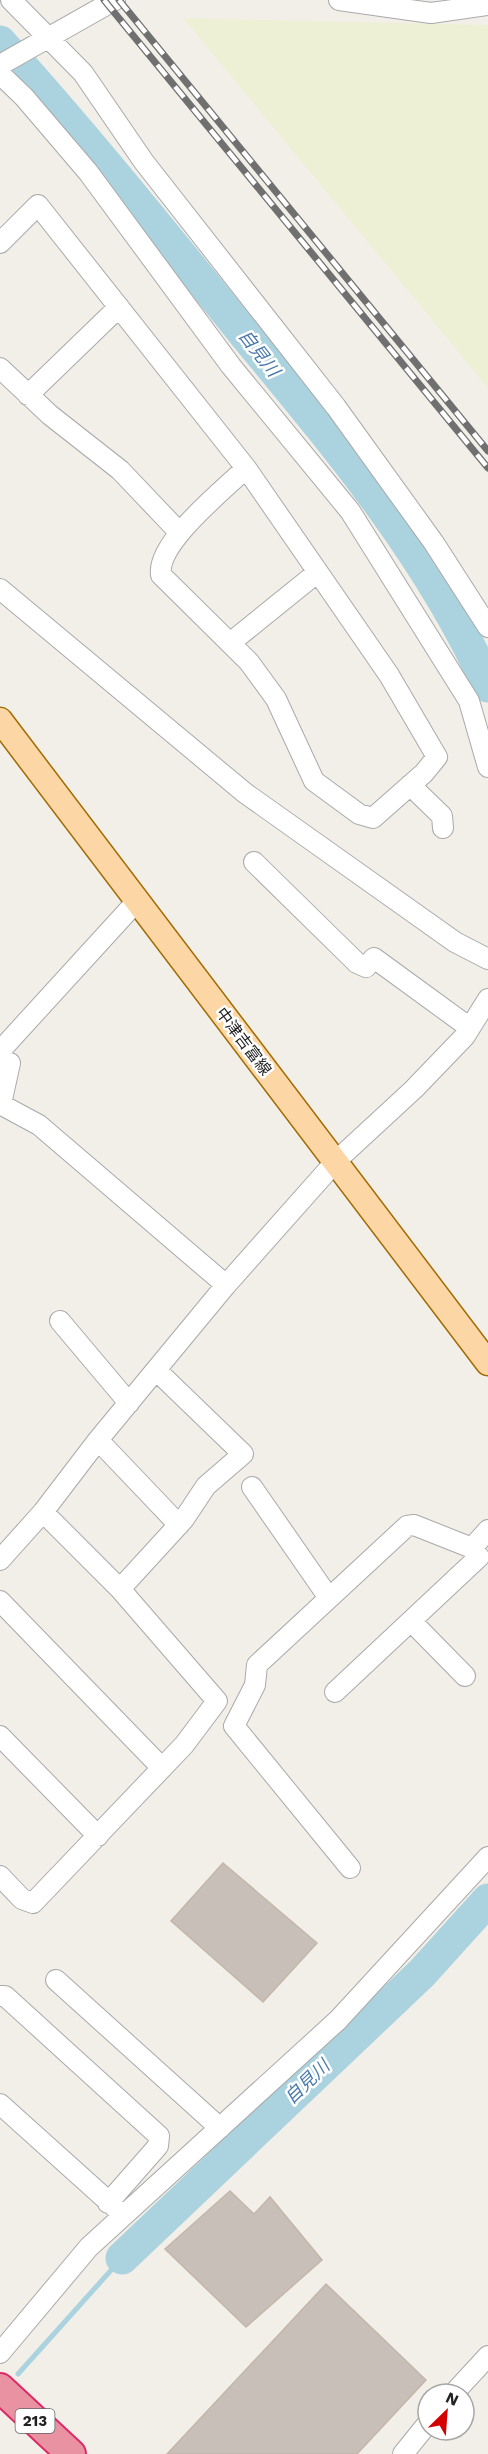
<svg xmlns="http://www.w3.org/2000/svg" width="488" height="2454" viewBox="0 0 488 2454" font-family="'Work Sans','Noto Sans JP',sans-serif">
  <rect width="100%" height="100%" fill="#f2efe9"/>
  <path fill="#eef0d5" d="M183 18 488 25V388Z"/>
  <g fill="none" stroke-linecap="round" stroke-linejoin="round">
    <path stroke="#aad3df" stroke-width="5" d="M18 2374 122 2258"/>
    <path stroke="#aad3df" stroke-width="33" d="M0 42C86 137 166 237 247 337 336 445 431 557 488 686
      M122 2258 422 1973 488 1900"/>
  </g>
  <path fill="#c7bfb8" stroke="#c4b6ab" stroke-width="1.5" d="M223 1863 317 1943 263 2002 171 1921Z
    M230 2191 254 2214 270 2197 322 2260 246 2327 165 2249Z
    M326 2284 426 2380 357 2454H167Z"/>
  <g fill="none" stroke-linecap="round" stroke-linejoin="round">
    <defs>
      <path id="minor" d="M11 0 83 73 144 162 336 407 434 543 488 627
        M339 0 431 13 488 5
        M0 65 115 0
        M0 74 24 97 88 172 231 366 350 511 469 701 488 767
        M0 243 38 205 246 468 389 675 437 757 424 773 373 818 359 814 314 781 276 699 249 662 161 575C156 543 224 490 246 468
        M0 368 50 415 120 470 179 532
        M28 395 119 307
        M0 589 245 793 455 942 488 959
        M230 643 318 572
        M410 785 442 816 443 828
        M254 862 357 963 366 967 374 958 470 1028
        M0 1051 137 901
        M0 1061 10 1063 1 1104
        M0 1104 39 1125 226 1285
        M60 1321 129 1403
        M98 1440 179 1525
        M252 1487 329 1598
        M0 1560 43 1512 98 1440 226 1285 336 1161 414 1089 465 1036 488 999
        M120 1589 184 1519 206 1486 243 1454 156 1370
        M0 1601 162 1768
        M411 1621 465 1676
        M335 1692 479 1557 472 1548
        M0 1736 98 1836
        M350 1868 234 1726 255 1685 257 1665 407 1526 414 1525 472 1548 488 1530
        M0 1876 22 1899 33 1903 184 1745 217 1701 120 1589 43 1512
        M56 1980 220 2128
        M0 1996H5L159 2136 158 2146 108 2203
        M0 2104 119 2211
        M0 2353 89 2247 338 2020 488 1857
        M453 2394 488 2356
        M403 2454 428 2423"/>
      <path id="major" d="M0 720 488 1363"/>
      <path id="highway" d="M0 2388 71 2454"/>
    </defs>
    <use href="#minor" stroke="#a9a9a9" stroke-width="22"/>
    <use href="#major" stroke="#a06b00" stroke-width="27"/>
    <use href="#highway" stroke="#dc2a67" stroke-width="32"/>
    <use href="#minor" stroke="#fff" stroke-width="20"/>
    <use href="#major" stroke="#fcd6a4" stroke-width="24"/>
    <use href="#highway" stroke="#e892a2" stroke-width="28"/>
    <defs>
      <path id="rail" d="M104 0 488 468
        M119 0 488 451"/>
    </defs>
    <use href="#rail" stroke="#707070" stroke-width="7"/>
    <use href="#rail" stroke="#fff" stroke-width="4.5" stroke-dasharray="14" stroke-linecap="butt"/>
  </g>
  <g text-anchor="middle" stroke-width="5" stroke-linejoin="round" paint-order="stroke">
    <rect fill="#fff" stroke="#646464" stroke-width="1.5" x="15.5" y="2409" width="39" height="24" rx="4.5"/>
    <g font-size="15" font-weight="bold" fill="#222">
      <text x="35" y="2426">213</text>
    </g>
    <g font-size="16" fill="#222" stroke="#fff">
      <text transform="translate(244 1041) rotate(53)" y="6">中津吉富線</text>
    </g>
    <g font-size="18" font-style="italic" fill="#4a7aab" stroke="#fff">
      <text transform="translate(259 353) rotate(52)" y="6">自見川</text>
      <text transform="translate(307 2082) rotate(-44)" y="6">自見川</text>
    </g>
  </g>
  <g transform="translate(446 2412) rotate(25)"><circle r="28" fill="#ffffff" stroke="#a7a7a7" stroke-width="1.5"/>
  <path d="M0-4.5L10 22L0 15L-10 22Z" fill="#d40000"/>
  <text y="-9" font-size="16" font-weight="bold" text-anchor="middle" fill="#222222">N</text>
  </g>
</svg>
